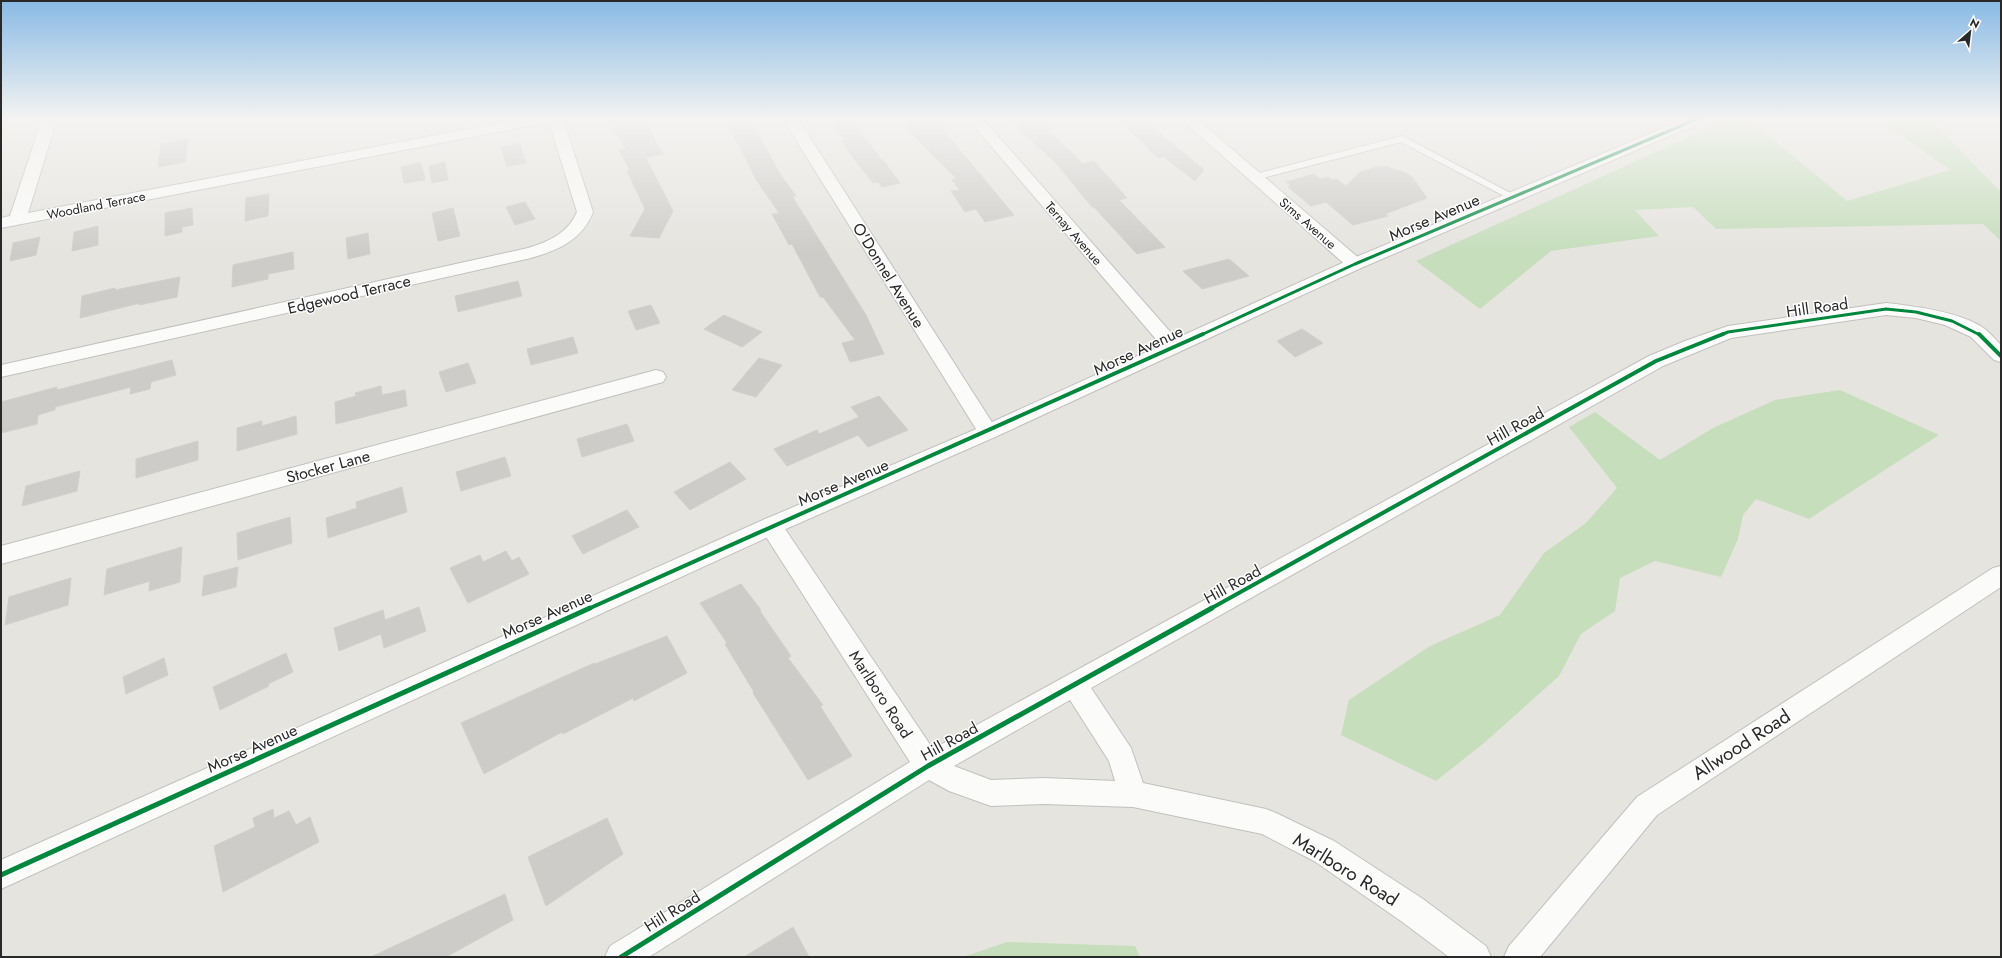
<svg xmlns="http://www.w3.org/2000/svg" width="2002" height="958" viewBox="0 0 2002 958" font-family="Jost,sans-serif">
  <rect width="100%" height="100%" fill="#e6e4df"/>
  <path fill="#c6debc" d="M1729 119H1749L1847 201 1950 170 1877 119H1930L2001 192V241L1983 224 1716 229 1693 207 1635 210 1659 236 1551 251 1480 309 1416 261Z
    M1840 390 1939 435 1809 519 1756 499 1743 515 1738 539 1721 577 1655 561 1620 578 1615 611 1581 634 1559 676 1484 743 1436 781 1341 735 1349 700 1430 646 1500 615 1544 553 1586 523 1617 488 1569 427 1595 412 1660 460 1713 428 1775 400Z
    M1007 942 1135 946 1140 957H963Z"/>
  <path fill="#ceccc8" stroke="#d1cfcb" d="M609 119H643L663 154 646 158 673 211 659 238 630 236 645 209 627 171 630 170 619 150 626 149Z
    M725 119H750L780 174 796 196H792L866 315 884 354 850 362 842 343 855 340 823 297H820L792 244 789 245 772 214 779 213 757 181Z
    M829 119H852L881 160H883L900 183 882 187 878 182 873 183 851 155 842 141 844 140Z
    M902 119H934L1014 215 985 222 976 209 965 212 951 191 960 190 952 180 956 178 916 138Z
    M1012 119H1037L1083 164 1094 161 1127 198 1119 200 1165 247 1137 254 1094 207H1092L1057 164 1024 134Z
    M1118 119H1143L1204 170 1195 181 1164 157 1158 158Z
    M188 139 185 162 158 167 161 144Z
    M520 143 526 163 507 166 501 147Z
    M445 162 448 180 432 183 429 166Z
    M421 163 425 180 404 183 401 167Z
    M1376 167H1387L1406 173 1413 178 1427 198 1385 214 1388 216 1353 225 1326 202 1311 206 1288 187 1291 186 1286 182 1314 174 1320 179 1328 177 1332 180 1337 179 1346 186 1360 172Z
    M269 194 268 216 245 221 246 198Z
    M525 202 535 219 515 225 506 207Z
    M192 208 193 225 182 227V232L165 236V213Z
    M453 208 460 236 438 241 432 213Z
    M98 226V245L72 251 74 232Z
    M368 233 370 254 348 259 346 238Z
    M40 237 36 255 10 261 13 243Z
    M293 252 294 269 268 274V279L232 287 233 265Z
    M1229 259 1249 276 1202 289 1183 271Z
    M180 277 177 297 139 305 140 303 80 318 82 296 115 288V290Z
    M518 281 522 296 458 312 455 296Z
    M651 305 660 323 636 330 628 311Z
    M724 315 762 332 742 347 704 329Z
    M1302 329 1323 343 1295 357 1277 341Z
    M573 337 578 353 531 365 527 349Z
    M759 358 782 365 756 397 732 390Z
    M172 360 176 375 151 382 150 389 130 394 131 387 55 407V410L38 415 37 424 1 433V402L57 387V390Z
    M468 363 476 383 446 392 439 372Z
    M381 386 382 395 405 390 407 406 336 424 335 402 356 396 355 393Z
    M879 396 908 430 868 447 858 435 787 466 774 449 817 430 819 434 859 417 851 407Z
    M296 416 297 434 237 451V428L262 421V426Z
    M627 424 634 441 582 457 577 439Z
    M198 441V460L136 478V459Z
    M505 457 511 476 461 491 456 472Z
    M730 462 746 479 690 510 674 492Z
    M80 471 77 491 22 506 26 486Z
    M402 487 407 512 328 538 326 518 357 508 356 502Z
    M627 510 639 527 583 554 572 536Z
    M290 517 292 543 238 560 237 533Z
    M182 547 180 582 149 591 150 581 104 595 107 569Z
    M506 551 512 561 519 557 529 574 468 603 450 568 480 555 483 562Z
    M238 567 236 587 202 596 204 576Z
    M71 578 68 605 5 625 9 597Z
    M741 584 761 610 760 611 791 656 788 658 823 705 820 706 852 756 808 780 753 693 754 692 725 644 727 643 700 603Z
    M419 607 426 631 384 648 381 634 339 651 334 628 383 610 385 620Z
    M667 636 687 673 634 701 633 698 563 734 562 732 484 774 461 723 594 663 595 664Z
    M286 653 293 672 268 684 269 686 220 710 213 687Z
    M164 658 168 675 126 694 123 677Z
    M273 809 274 818 289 811 296 825 310 817 319 842 223 892 214 846 255 827 253 818Z
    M607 818 623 854 546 906 528 857Z
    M505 894 513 920 446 957H371Z
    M793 927 809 957H744Z"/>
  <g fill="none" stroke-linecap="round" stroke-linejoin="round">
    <defs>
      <path id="service" d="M1402 136 1518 197 1516 199H1510L1401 142 1255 180 1250 177 1252 175Z"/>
      <path id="minor" d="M42 119H57L28 213 521 119H563L593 212C582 240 559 250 531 258L1 377V365L528 248C550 241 568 233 577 212L549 122 1 228V218L10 216Z
        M783 119H798L995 427 999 432 995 437 988 439 981 437Z
        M968 119H983L1180 343 1183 347 1180 351 1173 353 1166 351Z
        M1181 119H1197L1361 260 1364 264 1361 268 1355 269 1349 268Z
        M1886 303C1914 306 1962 312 1985 329 1991 334 1996 340 2001 345V362L1994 360 1971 337 1945 325 1916 318 1886 315 1731 338 1663 366 1091 688 1131 748 1143 783 1266 809 1276 813 1334 841 1423 899 1486 946 1491 957H1449L1401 921 1314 861 1262 834 1133 807 1044 804 991 806 949 791 929 780 649 957H605L610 946 910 762 763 532 760 526 763 520 771 517 779 520 933 749 1649 356 1685 341 1728 326ZM1070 700 1109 761 1115 781 1044 778 991 780 954 766Z
        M656 370 663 372 666 377 663 382 1 564V546Z
        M2001 566V587L1657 815 1540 957H1504L1509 946 1637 797 1993 568Z"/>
      <path id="tertiary" d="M1685 119H1705L1702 122 1361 268 995 437 779 532 1 889V860L763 520 981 427 1349 260Z"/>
    </defs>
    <use href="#service" stroke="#c1c0c0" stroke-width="2"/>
    <use href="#minor" stroke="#c1c0c0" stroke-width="2"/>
    <use href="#tertiary" stroke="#c1c0c0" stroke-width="2"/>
    <use href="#service" fill="#fbfbfa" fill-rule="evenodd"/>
    <use href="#minor" fill="#fbfbfa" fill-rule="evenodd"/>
    <use href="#tertiary" fill="#fbfbfa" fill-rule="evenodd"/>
    <defs>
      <path id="cycleway-far2" d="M1201 335 1355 264 1697 119
        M1721 335 1728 332 1886 309 1916 312 1952 321 1980 335"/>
      <path id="cycleway-far1" d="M1979 334 2001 356
        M588 609C792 516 999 427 1203 334
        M1210 609 1656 361 1723 334"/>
      <path id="cycleway" d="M1 875 590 608
        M621 957 928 766 1212 608"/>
    </defs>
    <use href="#cycleway-far2" stroke="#fff" stroke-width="5"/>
    <use href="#cycleway-far1" stroke="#fff" stroke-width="6"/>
    <use href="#cycleway" stroke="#fff" stroke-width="8"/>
    <use href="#cycleway-far2" stroke="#00873e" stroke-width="3"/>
    <use href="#cycleway-far1" stroke="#00873e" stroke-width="4"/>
    <use href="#cycleway" stroke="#00873e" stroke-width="5"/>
  </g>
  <linearGradient id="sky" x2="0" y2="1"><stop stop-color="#89bae5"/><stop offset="0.47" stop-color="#f4f3f1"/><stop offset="1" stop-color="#f4f3f1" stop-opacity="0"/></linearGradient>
  <rect width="2002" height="253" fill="url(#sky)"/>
  <g text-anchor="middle" stroke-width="3" stroke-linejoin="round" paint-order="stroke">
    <g font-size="13" fill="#292929" stroke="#fff">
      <text transform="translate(96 205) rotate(-11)" y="5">Woodland Terrace</text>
      <text transform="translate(1308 223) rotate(41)" y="5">Sims Avenue</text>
      <text transform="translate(1074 233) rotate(49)" y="5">Ternay Avenue</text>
    </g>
    <g font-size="16" fill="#292929" stroke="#fff">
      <text transform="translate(1434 217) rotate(-23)" y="6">Morse Avenue</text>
      <text transform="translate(889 275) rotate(58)" y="6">O'Donnel Avenue</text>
      <text transform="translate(349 294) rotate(-13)" y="6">Edgewood Terrace</text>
      <text transform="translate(1817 307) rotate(-8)" y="6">Hill Road</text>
      <text transform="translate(1138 350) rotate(-25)" y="6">Morse Avenue</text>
      <text transform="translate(1515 426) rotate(-29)" y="6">Hill Road</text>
      <text transform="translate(328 466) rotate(-15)" y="6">Stocker Lane</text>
      <text transform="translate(843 482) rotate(-23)" y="6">Morse Avenue</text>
      <text transform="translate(1232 584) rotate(-29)" y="6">Hill Road</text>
      <text transform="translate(547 614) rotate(-24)" y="6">Morse Avenue</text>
      <text transform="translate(881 694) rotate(57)" y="6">Marlboro Road</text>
      <text transform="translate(949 741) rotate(-29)" y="6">Hill Road</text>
      <text transform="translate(252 748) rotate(-24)" y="6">Morse Avenue</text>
      <text transform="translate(672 911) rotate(-32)" y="6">Hill Road</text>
    </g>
    <g font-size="19" fill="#292929" stroke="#fff">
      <text transform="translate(1741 744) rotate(-33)" y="7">Allwood Road</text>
      <text transform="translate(1346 869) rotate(32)" y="7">Marlboro Road</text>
    </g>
  </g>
  <rect width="2002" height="958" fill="none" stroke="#292929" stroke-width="4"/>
  <g transform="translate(1970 32) rotate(28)" stroke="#ffffff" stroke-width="3" paint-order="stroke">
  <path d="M0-3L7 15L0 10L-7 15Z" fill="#292929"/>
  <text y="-6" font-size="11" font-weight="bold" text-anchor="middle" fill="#292929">N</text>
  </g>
</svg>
